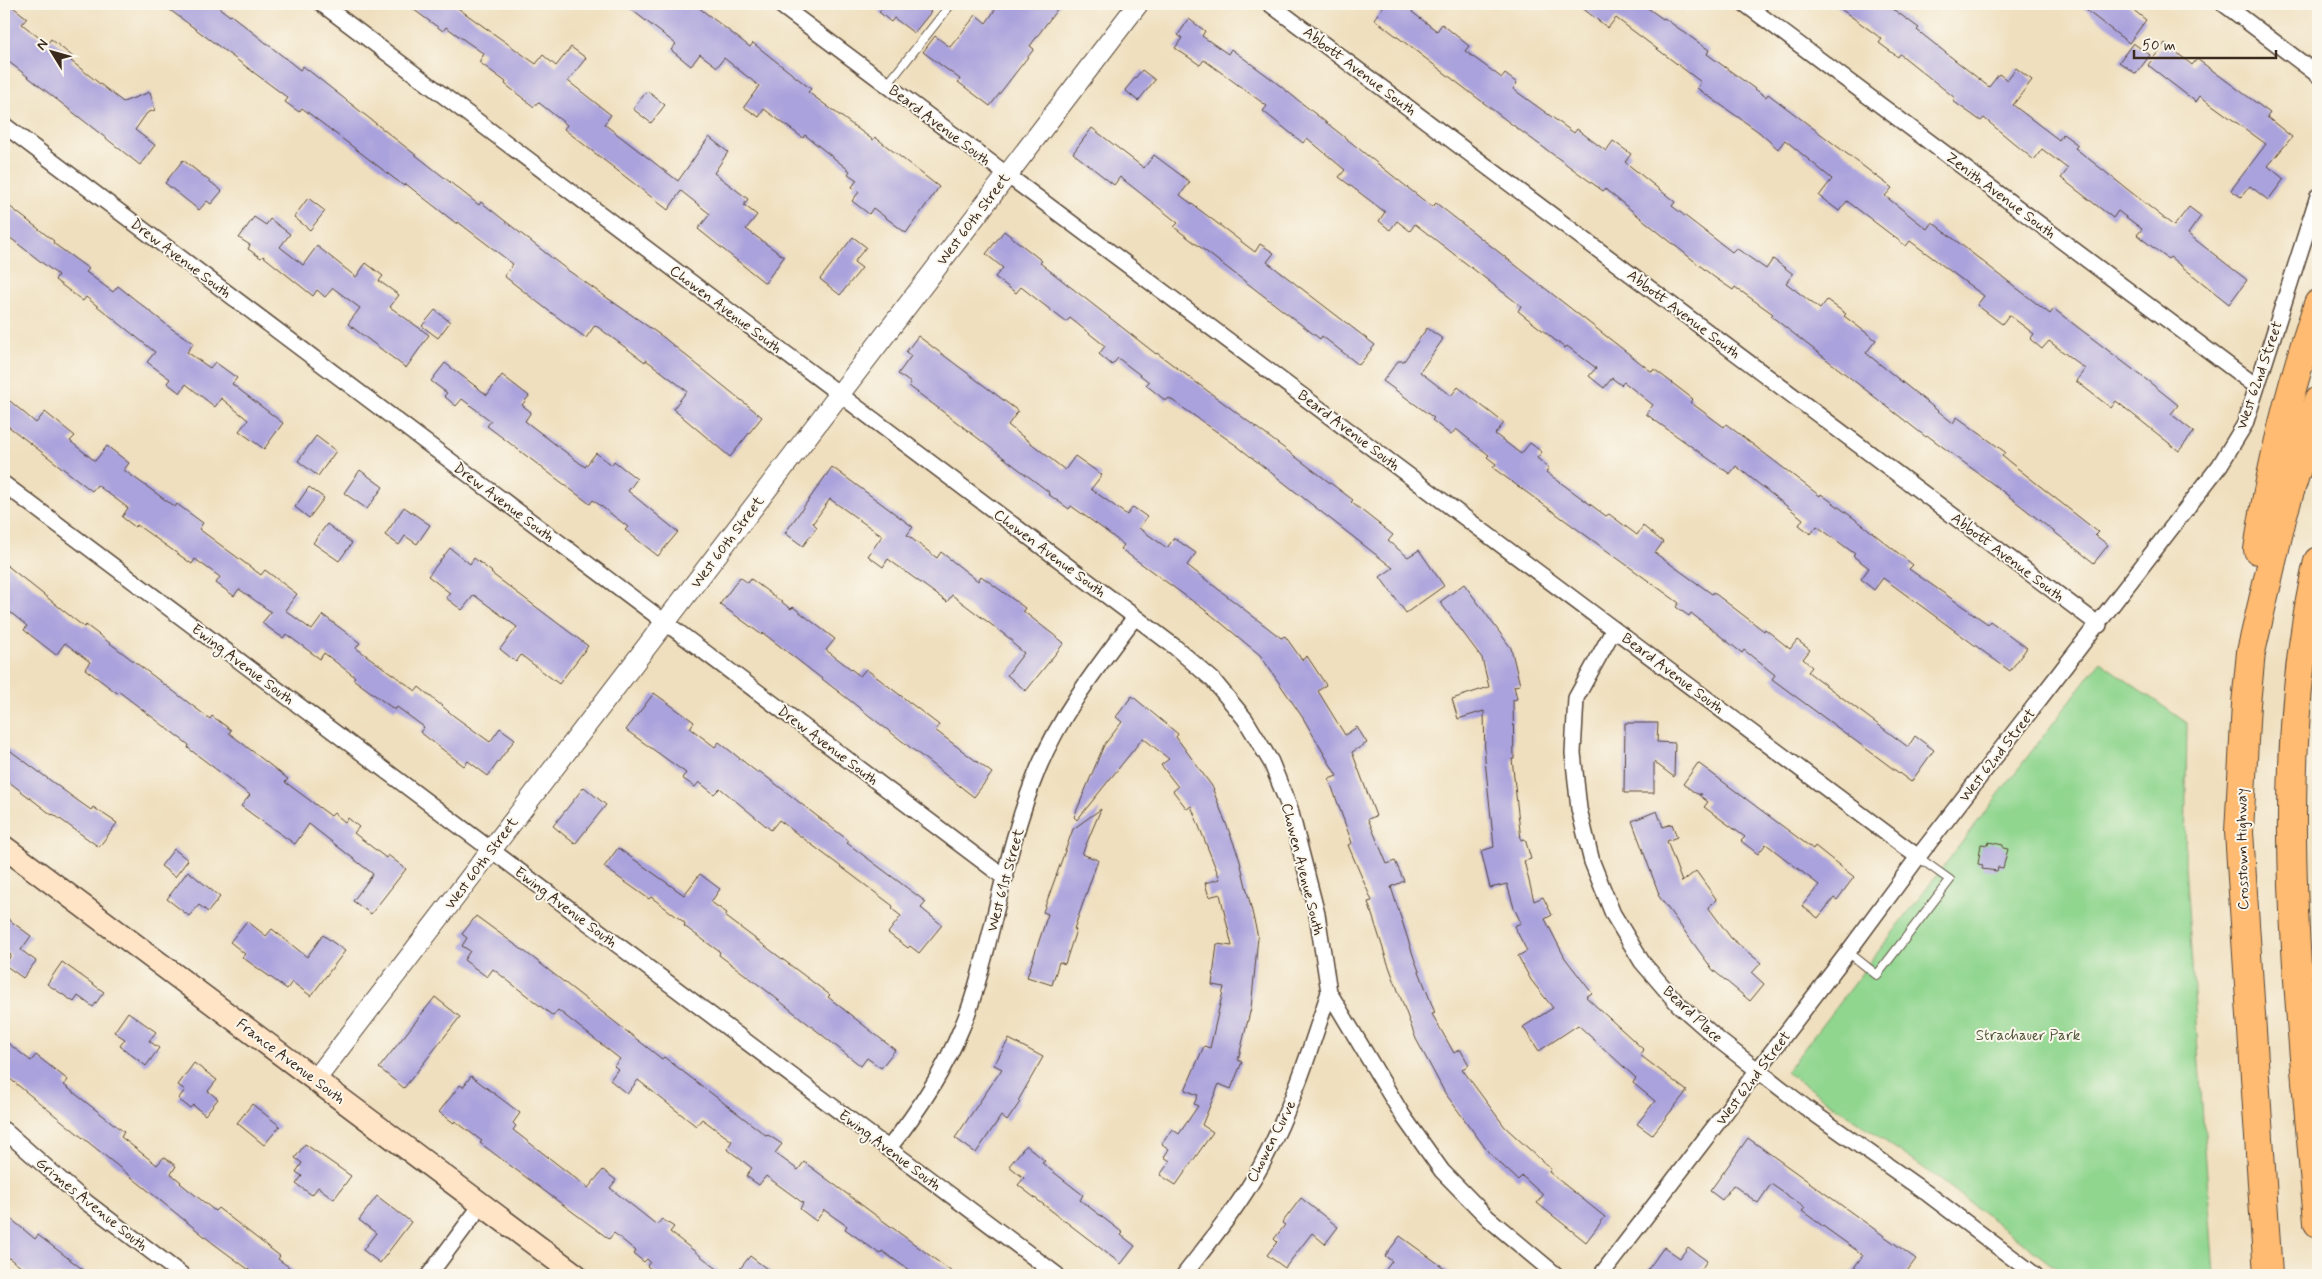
<svg xmlns="http://www.w3.org/2000/svg" width="2322" height="1279" viewBox="0 0 2322 1279" font-family="Mynerve,sans-serif">
  <rect width="100%" height="100%" fill="#fbf7ec"/>
  <filter id="ink" filterUnits="userSpaceOnUse"><feTurbulence type="fractalNoise" baseFrequency=".02" numOctaves="2"/><feDisplacementMap in="SourceGraphic" scale="10" xChannelSelector="R" yChannelSelector="G"/><feConvolveMatrix kernelMatrix="1 2 1 2 8 2 1 2 1" color-interpolation-filters="sRGB"/></filter>
  <filter id="wash" filterUnits="userSpaceOnUse"><feTurbulence type="fractalNoise" baseFrequency=".0096" numOctaves="4" result="noise"/><feDisplacementMap in="SourceGraphic" scale="20" xChannelSelector="R" yChannelSelector="G"/><feGaussianBlur stdDeviation="1.12" result="paint"/><feColorMatrix in="noise" values="0 0 0 0 0 0 0 0 0 0 0 0 0 0 0 0 0 1.4 0 .05"/><feComposite in="paint" operator="in"/></filter>
  <g filter="url(#wash)">
    <rect width="100%" height="100%" fill="#efdfbe"/>
    <path fill="#90d68f" stroke="#668056" d="M2100 662 2187 723 2185 866 2214 1275H2065L1938 1178 1786 1072Z"/>
    <g id="blocks">
      <path fill="#aaa2dc" d="M4 4H9L27 18 22 24 47 44 51 39 73 57 71 61 123 102 150 92 155 110 147 113 135 130 155 145 140 165 4 58Z
        M162 4H214L230 16 231 15 300 70 303 66 479 205 481 202 566 269 663 337 762 417 730 457 673 409 687 391 646 360 645 362 595 325 586 338 549 311 504 276 513 264 458 222 457 224 406 184 404 186 302 108 299 112 285 102 288 98Z
        M406 4H452L536 64 543 55 556 66 571 47 586 58 568 81 611 115 604 124 678 181 709 137 728 152 714 173 748 199 744 205 757 215 746 229 784 257 765 283 698 229 710 214 681 191 668 210 564 129 567 125 538 102 534 107 505 84 506 82 479 62 484 54 446 27 443 31Z
        M624 4H694L750 47 753 43 811 89 808 92 873 140 875 137 939 187 906 233 873 208 869 214 852 201 859 192 852 187 857 180 848 174 850 171 805 135 803 138 764 109 759 117 744 107 759 86 724 58 717 67 700 54 691 66 671 50 676 44Z
        M877 4H920L931 12 914 33 894 18 891 22 879 12 882 8Z
        M999 4H1061L1030 46 1034 49 990 106 958 82 960 79 923 52 935 36 950 47 976 15 986 23Z
        M1385 4H1418L1412 12 1437 31 1442 24 1469 46 1465 51 1502 78 1505 74 1517 83 1513 89 1574 133 1577 129 1606 151 1613 141 1631 154 1625 162 1675 202 1672 206 1732 252 1736 248 1766 269 1773 259 1793 274 1786 283 1820 309 1827 300 1846 314 1844 316 1876 340 1866 353 1953 423 1957 417 2005 452 2002 456 2098 532 2095 535 2108 545 2094 563 1997 487 1928 436 1926 437 1771 316 1773 314 1735 287 1733 290 1714 277 1605 189 1603 191 1510 123 1374 19Z
        M1577 4H1642L1663 19 1664 18 1709 50 1707 54 1766 97 1768 94 1892 188 1885 196 1927 229 1932 222 2050 314 2054 309 2148 381 2178 405 2171 414 2194 432 2179 451 2116 401 2111 408 2076 381 2085 369 2049 341 2042 349 2030 339 2034 334 2009 315 2002 324 1977 305 1984 296 1910 241 1906 246 1847 201 1839 211 1819 196 1832 179 1785 140 1778 149 1759 132 1697 88 1701 82 1616 18 1608 28Z
        M1834 4H1886L1919 28 1917 30 1989 87 1999 74 2007 80 2016 68 2032 80 2013 105 2059 140 2063 134 2078 145 2075 148 2174 226 2189 207 2201 216 2188 234 2247 280 2229 304 2170 257 2168 259 2137 235 2142 229 2118 211 2113 218 2061 178 2068 169 2042 149 2034 160 1984 118 1981 121 1953 101 1955 98 1900 54 1898 57 1879 43 1882 39Z
        M2078 4H2126L2146 20 2129 43Z
        M1189 19 1205 31 1202 36 1228 54 1231 49 1269 77 1432 207 1436 203 1652 372 1654 369 1693 399 1690 402 1724 427 1726 424 1820 496 1821 494 1863 525 1913 565 1909 569 1988 624 1990 621 2027 648 2010 671 1883 578 1874 590 1861 579 1869 568 1853 556 1855 554 1817 526 1811 534 1799 525 1803 519 1736 466 1730 474 1646 414 1653 405 1624 382 1621 385 1612 378 1604 388 1589 376 1596 368 1567 346 1565 348 1518 311 1521 306 1415 224 1410 231 1397 221 1390 230 1379 221 1385 212 1339 177 1345 170 1307 138 1303 143 1263 111 1267 106 1204 60 1200 65 1175 48 1182 38 1178 35Z
        M2133 43 2150 55 2136 74 2119 62Z
        M2165 43 2192 65 2197 59 2270 113 2267 117 2292 137 2268 166 2284 179 2268 200 2250 186 2241 197 2231 190 2266 144 2200 96 2196 102 2148 65Z
        M1142 70 1155 80 1138 101 1125 90Z
        M647 91 665 105 651 123 633 109Z
        M1092 128 1144 168 1154 155 1190 182 1180 195 1255 252 1260 244 1274 253 1267 262 1375 345 1359 365 1322 336 1320 339 1174 227 1178 223 1120 177 1114 185 1073 153Z
        M183 160 222 191 211 204 207 201 199 210 165 183Z
        M308 198 325 211 310 230 294 217Z
        M4 202 54 241 53 243 89 269 86 272 113 292 118 286 172 329 194 343 187 352 210 368 215 362 237 378 232 384 283 423 264 449 239 431 248 420 221 398 215 407 186 384 180 393 167 383 170 379 147 362 155 352 86 297 83 301 55 280 58 275 4 233Z
        M254 217 266 225 270 219 290 234 280 247 303 265 317 246 356 277 366 263 383 276 379 281 399 295 390 307 429 335 406 368 348 324 360 308 333 288 325 297 317 290 313 296 263 256 261 258 248 249 250 245 239 238Z
        M1004 231 1042 261 1040 263 1156 354 1157 353 1353 500 1351 502 1393 535 1388 541 1408 557 1419 550 1444 586 1406 613 1380 577 1393 568 1237 446 1169 398 1166 401 1146 385 1149 382 1118 358 1112 365 1099 354 1105 346 1070 318 1066 322 1021 287 1016 293 995 277 1003 268 986 254Z
        M853 237 866 247 854 262 862 268 840 295 820 279Z
        M435 310 450 322 438 338 422 326Z
        M1427 328 1443 339 1420 372 1451 396 1458 387 1504 423 1495 434 1521 454 1530 443 1542 452 1537 458 1549 468 1546 472 1606 516 1609 514 1637 535 1643 526 1663 542 1655 553 1712 594 1713 592 1764 631 1765 629 1790 649 1797 640 1810 650 1803 659 1812 667 1808 672 1908 747 1915 736 1934 750 1911 782 1772 679 1775 675 1744 650 1742 653 1691 613 1689 616 1676 607 1679 603 1493 468 1496 464 1487 457 1489 455 1456 429 1451 435 1432 420 1434 418 1383 381 1398 361H1404Z
        M918 336 1018 411 1008 425 1065 470 1075 456 1102 475 1091 489 1127 515 1133 507 1147 517 1139 528 1167 548 1174 538 1196 553 1187 565 1281 638 1285 636 1302 660 1307 656 1326 685 1318 691 1345 735 1357 727 1367 743 1352 752 1376 816 1368 819 1387 864 1395 861 1404 881 1391 887 1414 958 1435 1013 1432 1014 1454 1053 1460 1049 1469 1065 1462 1069 1505 1127 1551 1169 1549 1172 1605 1217 1586 1242 1537 1203 1543 1195 1522 1176 1518 1180 1489 1153 1445 1093 1416 1039 1387 961 1368 902 1372 901 1348 845 1352 843 1329 779 1337 776 1303 718 1260 655 1209 613 1121 549 1124 545 1102 528 1071 506 1069 509 1048 494 1049 492 909 386 911 383 898 374 911 356 906 352Z
        M445 363 487 395 502 375 529 396 522 405 531 412 525 421 585 467 596 453 612 465 614 461 637 479 628 491 678 532 658 556 625 530 628 527 593 500 590 504 487 426 491 421 462 399 456 406 444 396 447 393 431 381Z
        M4 396 36 423 45 412 75 436 70 441 95 461 107 446 129 463 124 470 175 507 177 504 203 523 199 529 261 575 265 570 297 594 285 610 312 630 323 615 360 643 356 648 416 691 419 687 454 716 490 742 500 728 515 739 488 776 468 761 464 766 420 732 424 727 397 707 395 710 353 679 355 677 324 653 320 659 286 634 283 638 262 623 271 612 239 589 234 596 216 583 220 577 195 559 192 564 137 525 135 527 122 517 128 508 97 485 92 491 4 423Z
        M316 436 336 451 318 476 298 461Z
        M832 467 913 527 907 535 937 558 941 552 978 581 981 576 1025 608 1023 611 1064 643 1026 691 1007 675 1024 653 1012 643 1013 641 952 595 947 602 888 559 883 567 868 556 882 536 830 499 813 523 817 527 803 546 785 533Z
        M360 470 383 487 367 509 344 493Z
        M309 487 324 498 309 518 295 507Z
        M404 507 430 525 417 544 405 536 399 545 385 535Z
        M327 524 352 543 339 561 313 543Z
        M450 548 470 564 474 558 492 572 491 573 588 646 559 684 521 655 516 662 500 649 517 627 474 595 462 610 446 598 450 593 428 576Z
        M4 563 84 627 86 625 210 719 212 716 231 730 229 733 288 779 285 782 331 816 334 813 345 822 348 818 359 827 354 833 386 858 388 855 406 869 371 914 353 901 373 874 309 824 295 844 256 817 241 806 250 795 188 748 189 745 118 691 117 693 85 669 90 662 65 643 56 655 24 630 27 626 4 607Z
        M740 577 748 583 751 579 791 609 793 607 835 639 826 650 860 676 866 669 939 725 935 730 992 773 974 797 763 633 762 635 720 604Z
        M1464 584 1511 648 1520 685 1514 686 1517 699 1513 700 1514 759H1512L1521 840 1525 839 1531 859 1524 861 1534 901 1543 897 1552 915 1545 919 1565 958 1592 993 1586 997 1644 1050 1640 1055 1687 1091 1652 1135 1637 1124 1655 1101 1633 1083 1636 1078 1578 1025 1539 1051 1523 1027 1553 1008 1531 980 1518 956 1527 951 1514 926 1521 923 1514 908 1507 884 1490 888 1481 851 1494 847 1485 760 1484 711 1458 719 1452 699 1489 687 1482 658 1440 602Z
        M654 693 694 722 690 728 715 747 719 742 758 773 759 771 849 841 847 843 926 902 921 908 942 925 919 953 910 946 908 948 888 933 901 916 892 909 893 906 779 820 771 830 720 788 714 794 699 782 695 787 682 778 686 773 626 730Z
        M1132 696 1178 734 1176 737 1214 789 1213 790 1239 857 1258 937 1251 1008 1238 1060 1242 1062 1231 1089 1219 1084 1202 1125 1213 1132 1176 1185 1160 1175 1170 1161 1164 1157 1169 1149 1162 1144 1172 1129 1179 1134 1198 1106 1194 1104 1198 1095 1185 1090 1204 1046 1210 1048 1224 987 1212 985 1217 944 1232 946 1220 894 1209 897 1205 883 1220 879 1191 806 1187 809 1173 791 1178 787 1161 765 1169 759 1143 738 1077 820 1074 817 1104 745 1122 722 1116 717Z
        M1625 723H1658L1657 742 1675 743 1674 777 1654 762V793H1624Z
        M4 746 74 798 91 810 93 807 117 823 99 847 53 814 52 815 4 778Z
        M1698 763 1813 849 1815 846 1854 877 1837 900 1834 898 1818 918 1802 906 1819 885 1766 844 1758 854 1741 841 1745 837 1704 807 1708 802 1699 795 1702 794H1697L1683 784Z
        M584 787 606 805 575 844 553 826Z
        M1101 809 1082 854 1098 860 1074 929 1076 930 1065 964 1059 962 1052 985 1027 977 1048 914 1043 912 1073 829Z
        M1657 811 1663 827 1672 824 1677 837 1667 841 1682 882 1696 871 1717 900 1708 907 1731 938 1761 963 1752 973 1764 984 1750 1001 1713 970 1658 895 1659 894 1632 821Z
        M1989 842 2003 845V848L2008 849 2003 868 1998 867 1997 871 1982 869 1983 865 1978 864 1981 844 1988 845Z
        M618 848 684 895 700 874 720 889 711 902 727 913 725 916 830 995 828 997 895 1050 881 1068 867 1058 861 1066 767 991 719 955 720 952 684 926 685 923 651 897 649 899 604 867Z
        M174 849 188 860 175 877 161 866Z
        M188 871 220 897 208 912 199 905 189 916 167 899Z
        M4 916 31 936 21 950 36 961 23 978 5 965 11 955 4 950Z
        M476 916 532 957 662 1059 664 1057 767 1136 768 1135 782 1144 775 1153 798 1170 804 1162 956 1275H916L882 1251 880 1254 845 1229 847 1226 824 1210 816 1221 800 1209 803 1203 766 1176 759 1185 746 1176 752 1168 727 1149 732 1141 702 1119 696 1126 638 1080 627 1094 610 1080 618 1069 614 1066 620 1059 558 1010 553 1016 493 969 487 977 464 960 470 951 462 946 467 938 462 934Z
        M247 921 266 936 272 929 307 957 323 935 345 951 311 996 292 982 287 989 242 957 245 954 230 942Z
        M62 962 104 992 93 1007 78 996 74 1002 47 984Z
        M435 997 460 1017 404 1088 379 1068Z
        M128 1012 156 1032 149 1041 159 1048 146 1066 120 1046 125 1039 114 1032Z
        M1009 1039 1043 1057 1018 1101 1020 1102 1007 1121 1001 1116 976 1153 955 1138 1002 1069 994 1065Z
        M4 1040 31 1061 36 1055 68 1080 64 1085 124 1132 121 1137 157 1165 164 1157 176 1166 171 1174 181 1182 180 1183 215 1211 218 1208 280 1256 278 1259 300 1275H256L214 1244 4 1074Z
        M194 1063 217 1080 208 1091 218 1099 205 1115 193 1105 190 1108 178 1099 185 1090 178 1085Z
        M471 1076 520 1113 513 1123 516 1126 513 1130 588 1188 603 1170 616 1180 610 1188 657 1225 662 1219 674 1227 670 1232 725 1275H659L647 1266 650 1262 647 1259 644 1262 634 1254 636 1251 614 1233 609 1239 480 1143 482 1141 455 1121 454 1123 439 1112 460 1085 463 1087Z
        M252 1104 280 1126 264 1145 237 1123Z
        M1748 1138 1916 1259 1904 1275H1849L1863 1255 1802 1211 1805 1208 1771 1184 1758 1203 1733 1185 1722 1200 1710 1191Z
        M305 1144 351 1176 334 1199 318 1187 312 1195 296 1184 302 1176 296 1172 302 1163 295 1158Z
        M1026 1145 1045 1161 1042 1163 1083 1195 1080 1200 1123 1233 1121 1235 1135 1246 1121 1264 1018 1185 1024 1178 1009 1166Z
        M377 1196 411 1222 380 1263 363 1250 376 1233 359 1220Z
        M1301 1198 1338 1227 1325 1244 1312 1233 1285 1268 1267 1255 1277 1242 1274 1239 1285 1225 1282 1223Z
        M4 1213 35 1239 38 1235 90 1275H31L4 1254Z
        M1400 1236 1454 1275H1382L1392 1261 1385 1256Z
        M1664 1247 1680 1258 1688 1247 1707 1261 1697 1275H1644Z
        M750 1256 775 1275H735Z"/>
    </g>
  </g>
  <g filter="url(#ink)">
    <use href="#blocks" fill-opacity="0" stroke="#564536" stroke-width="1"/>
    <g fill="none" stroke-linecap="round" stroke-linejoin="round">
      <defs>
        <path id="service" d="M887 85 951 4
          M1848 952 1877 975 1950 880 1918 857"/>
        <path id="minor" d="M322 4 1175 647 1213 680 1245 719 1271 762 1290 809 1317 914 1329 992 1403 1116 1442 1171 1488 1218 1556 1275
          M779 4 1918 857
          M1270 4 2099 625
          M1745 4 2256 386
          M2224 4 2318 75
          M4 125 1005 878
          M4 484 1057 1275
          M1614 629 1576 698 1573 753 1579 809 1592 862 1613 914 1642 962 1678 1004 1720 1041 1805 1107 1928 1194 2035 1275
          M4 1130 86 1202 182 1275
          M888 1149C918 1112 944 1071 962 1027 973 1003 979 976 986 951 1001 891 1014 827 1038 769 1061 713 1099 665 1135 617
          M429 1275 482 1204
          M1184 1275C1211 1240 1240 1205 1261 1166 1291 1110 1310 1051 1329 992
          M1601 1275 1848 952 1918 857 2220 465 2245 424 2318 196"/>
        <path id="tertiary" d="M316 1079 1138 4"/>
        <path id="secondary" d="M4 847 576 1275"/>
        <path id="motorway" d="M2258 550C2270 467 2291 384 2318 304
          M2318 561C2269 778 2301 1003 2318 1223
          M2268 1275 2239 832 2246 704 2251 652 2283 514 2318 401"/>
      </defs>
      <use href="#service" stroke="#564536" stroke-width="10"/>
      <use href="#minor" stroke="#564536" stroke-width="18"/>
      <use href="#tertiary" stroke="#564536" stroke-width="22"/>
      <use href="#secondary" stroke="#564536" stroke-width="25"/>
      <use href="#motorway" stroke="#564536" stroke-width="30"/>
      <use href="#service" stroke="#fff" stroke-width="8"/>
      <use href="#minor" stroke="#fff" stroke-width="15"/>
      <use href="#tertiary" stroke="#fff" stroke-width="20"/>
      <use href="#secondary" stroke="#ffe4c6" stroke-width="22"/>
      <use href="#motorway" stroke="#febb71" stroke-width="28"/>
    </g>
  </g>
  <g text-anchor="middle" stroke-width="4" stroke-linejoin="round" paint-order="stroke">
    <g font-size="15" fill="#3b2a1e" stroke="#fbf7ec">
      <text transform="translate(1360 71) rotate(37)" y="5">Abbott Avenue South</text>
      <text transform="translate(940 125) rotate(37)" y="5">Beard Avenue South</text>
      <text transform="translate(2001 195) rotate(37)" y="5">Zenith Avenue South</text>
      <text transform="translate(973 219) rotate(-53)" y="5">West 60th Street</text>
      <text transform="translate(181 258) rotate(37)" y="5">Drew Avenue South</text>
      <text transform="translate(726 309) rotate(37)" y="5">Chowen Avenue South</text>
      <text transform="translate(1684 314) rotate(37)" y="5">Abbott Avenue South</text>
      <text transform="translate(2259 375) rotate(-71)" y="5">West 62nd Street</text>
      <text transform="translate(1349 430) rotate(37)" y="5">Beard Avenue South</text>
      <text transform="translate(504 502) rotate(37)" y="5">Drew Avenue South</text>
      <text transform="translate(727 542) rotate(-53)" y="5">West 60th Street</text>
      <text transform="translate(1050 553) rotate(37)" y="5">Chowen Avenue South</text>
      <text transform="translate(2008 557) rotate(37)" y="5">Abbott Avenue South</text>
      <text transform="translate(243 664) rotate(37)" y="5">Ewing Avenue South</text>
      <text transform="translate(1673 673) rotate(37)" y="5">Beard Avenue South</text>
      <text transform="translate(828 745) rotate(37)" y="5">Drew Avenue South</text>
      <text transform="translate(1997 755) rotate(-52)" y="5">West 62nd Street</text>
      <text transform="translate(2242 849) rotate(-91)" y="5">Crosstown Highway</text>
      <text transform="translate(481 863) rotate(-53)" y="5">West 60th Street</text>
      <text transform="translate(1303 869) rotate(76)" y="5">Chowen Avenue South</text>
      <text transform="translate(1005 880) rotate(-75)" y="5">West 61st Street</text>
      <text transform="translate(566 907) rotate(37)" y="5">Ewing Avenue South</text>
      <text transform="translate(1693 1014) rotate(43)" y="5">Beard Place</text>
      <text transform="translate(291 1061) rotate(37)" y="5">France Avenue South</text>
      <text transform="translate(1753 1078) rotate(-53)" y="5">West 62nd Street</text>
      <text transform="translate(1271 1141) rotate(-63)" y="5">Chowen Curve</text>
      <text transform="translate(890 1150) rotate(37)" y="5">Ewing Avenue South</text>
      <text transform="translate(92 1204) rotate(39)" y="5">Grimes Avenue South</text>
    </g>
    <g font-size="15" fill="#50553a" stroke="#fbf7ec">
      <text x="2028" y="1040">Strachauer Park</text>
    </g>
  </g>
  <rect width="2322" height="1279" fill="none" stroke="#fbf7ec" stroke-width="20"/>
  <g transform="translate(52 52) rotate(307)" stroke="#fbf7ec" stroke-width="4" paint-order="stroke">
  <path d="M0-4L9 19L0 12L-9 19Z" fill="#3b2a1e"/>
  <text y="-8" font-size="14" font-weight="bold" text-anchor="middle" fill="#3b2a1e">N</text>
  </g>
  <path d="M2134 50v8h142v-8" fill="none" stroke="#3b2a1e" stroke-width="2.5"/>
  <text x="2142" y="50" font-size="15" fill="#3b2a1e" stroke="#fbf7ec" stroke-width="4" paint-order="stroke">50 m</text>
</svg>
